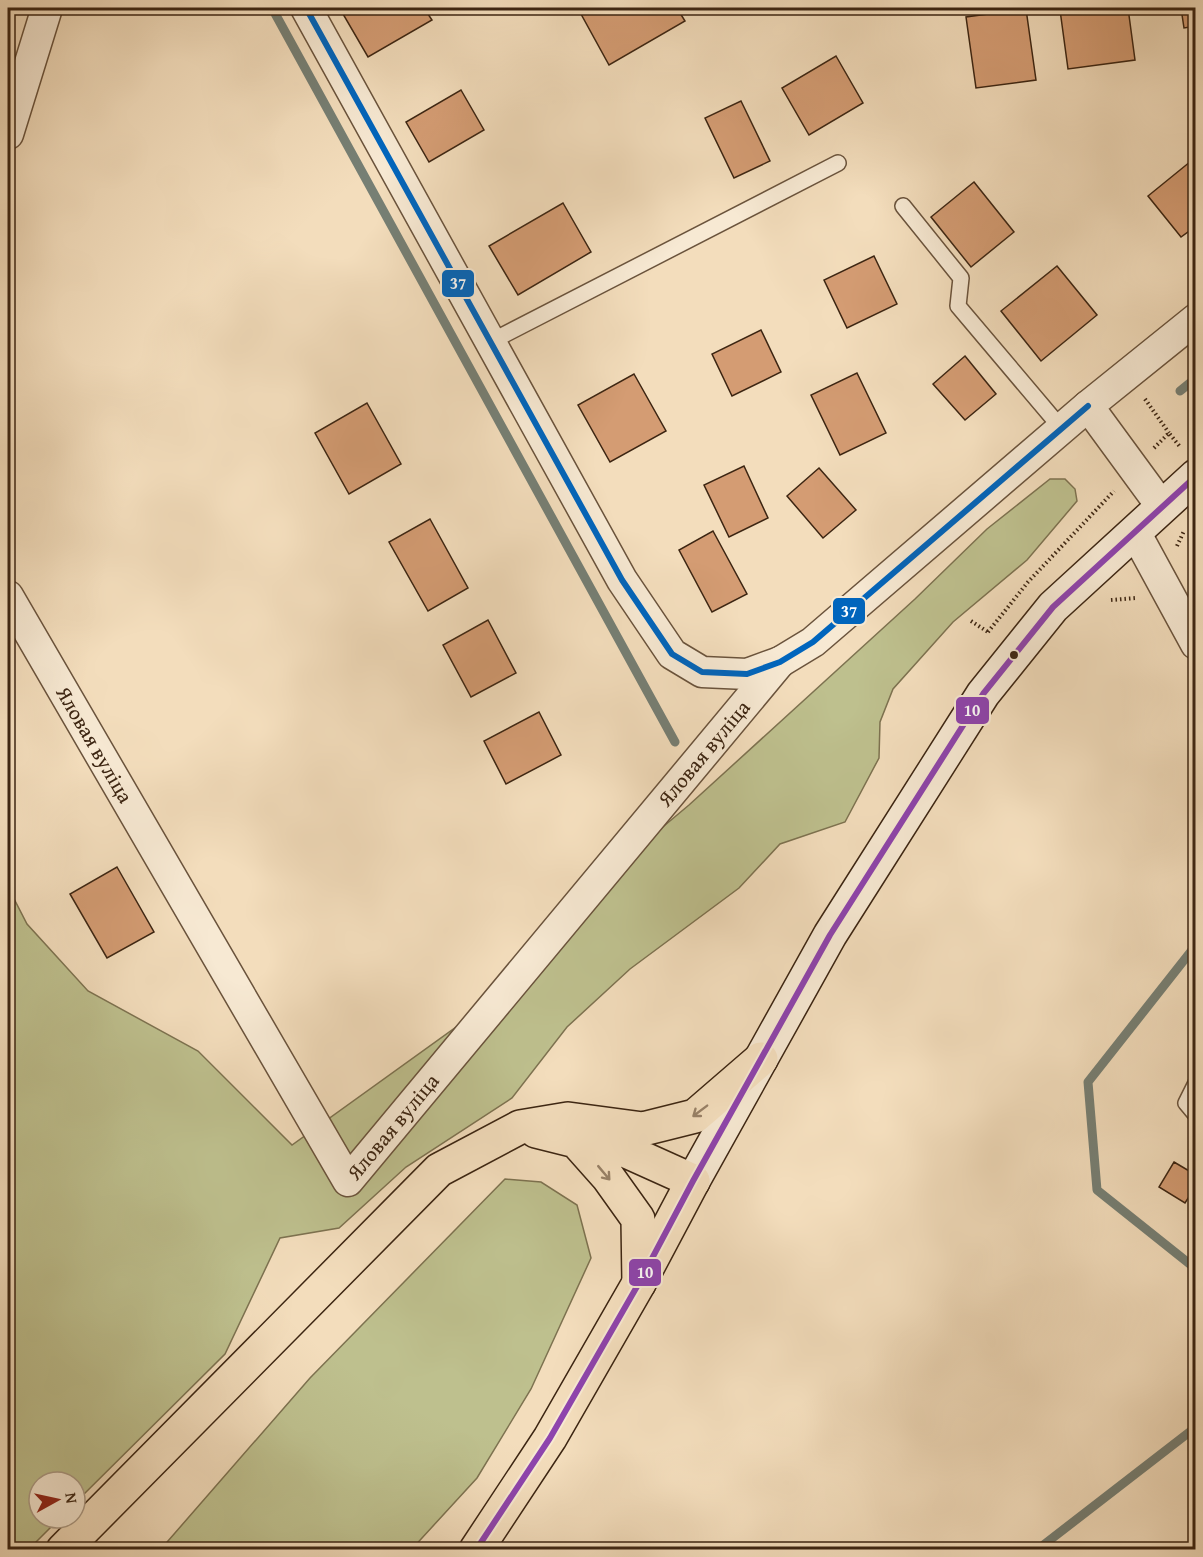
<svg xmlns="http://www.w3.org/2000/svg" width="1203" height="1557" viewBox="0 0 1203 1557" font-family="'Gentium Book Plus',serif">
  <rect width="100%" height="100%" fill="#f3ddbc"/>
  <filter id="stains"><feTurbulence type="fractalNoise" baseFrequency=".00333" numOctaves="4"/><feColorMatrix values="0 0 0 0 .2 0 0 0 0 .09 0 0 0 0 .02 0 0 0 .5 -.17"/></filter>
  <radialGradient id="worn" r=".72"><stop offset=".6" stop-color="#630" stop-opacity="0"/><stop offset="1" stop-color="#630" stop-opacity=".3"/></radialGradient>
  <path fill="#bec08e" stroke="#7d7250" stroke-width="1.5" d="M1050 479H1065L1075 489 1077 501 1027 560 953 622 893 689 880 722 879 758 845 822 780 844 739 888 630 969 567 1027 512 1098 406 1167 339 1228 280 1238 225 1354 75 1503V1482H39V1518H60L28 1550 8 1549V887L27 924 88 991 198 1051 292 1145 477 1012 627 857 689 805 915 599 987 529Z
    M505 1179 541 1182 577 1205 591 1258 531 1389 477 1478 411 1550 161 1549 310 1378Z"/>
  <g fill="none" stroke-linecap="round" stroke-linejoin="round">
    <path stroke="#767f74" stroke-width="9" d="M272 8 675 742
      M1180 391 1196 378
      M1196 945 1088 1082 1097 1190 1196 1269
      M1037 1550 1196 1427"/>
  </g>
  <path fill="#d49c73" stroke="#3c2512" stroke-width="1.5" d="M353 8H424L432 20 368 57 343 14Z
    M592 8H677L685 21 609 65 581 14Z
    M1080 8H1128L1135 60 1068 69 1060 10Z
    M1181 8H1196V26L1184 28Z
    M1026 9 1036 80 976 88 966 17Z
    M836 56 863 103 809 135 782 88Z
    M461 90 484 130 429 162 406 122Z
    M741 101 770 161 734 178 705 118Z
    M1196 157V226L1181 237 1148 196Z
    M974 182 1014 232 971 267 931 217Z
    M563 203 591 252 518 295 489 246Z
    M874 256 897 304 847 328 824 280Z
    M1057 266 1097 315 1041 361 1001 311Z
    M761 330 781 372 732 396 712 354Z
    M965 356 996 394 965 420 933 384Z
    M857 373 886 433 840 455 811 395Z
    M634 374 666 431 610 462 578 405Z
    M367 403 401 464 349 494 315 433Z
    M744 466 768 518 729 537 704 485Z
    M819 468 856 510 823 538 787 496Z
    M430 519 468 588 428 611 389 542Z
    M713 531 747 594 712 612 679 550Z
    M488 620 516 673 471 697 443 645Z
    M539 712 561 755 506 784 484 741Z
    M117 867 154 932 107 958 70 894Z
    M1174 1162 1196 1175V1186L1185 1203 1159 1187Z"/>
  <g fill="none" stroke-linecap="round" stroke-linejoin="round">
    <defs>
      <path id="service" d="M903 206 961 278 958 306 1062 429
        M490 342 838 163
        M1196 1083 1186 1103 1196 1115"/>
      <g id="minor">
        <path d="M306 8 622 580 672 654 702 672 747 674 780 662 813 642 1088 406"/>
        <path d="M8 134 47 8"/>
        <path d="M1162 507 1088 406 1196 319"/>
        <path d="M1135 532 1196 644"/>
        <path id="s1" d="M8 596 348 1181 780 662"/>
      </g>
      <path id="secondary" d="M693 1181 830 935 983 694 1053 607 1196 476"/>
      <path id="primary" d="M476 1550 550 1438 639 1283 693 1181"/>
      <path id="trunk" d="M536 1131 576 1141 608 1177 638 1219 639 1283
        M583 1134 613 1145 693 1181
        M63 1550 439 1170 520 1127 568 1119 643 1129 695 1116 761 1059"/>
    </defs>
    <use href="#service" stroke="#6a533c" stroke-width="18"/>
    <use href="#minor" stroke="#6a533c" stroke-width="33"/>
    <use href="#secondary" stroke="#3c2512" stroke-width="36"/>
    <use href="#primary" stroke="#3c2512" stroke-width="36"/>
    <use href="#trunk" stroke="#3c2512" stroke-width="36"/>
    <path stroke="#3c2512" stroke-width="4" stroke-dasharray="1.5 3" stroke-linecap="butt" d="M1145 399 1169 433
      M1154 448 1169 433 1181 448
      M1177 546 1184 531
      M1111 600 1136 598
      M971 621 988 632
      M988 632 1028 582 1114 491"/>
    <use href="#service" stroke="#f7e9d3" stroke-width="15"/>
    <use href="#minor" stroke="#f7e9d3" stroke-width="30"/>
    <use href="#secondary" stroke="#f7e9d3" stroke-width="33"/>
    <use href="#primary" stroke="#f3ddbc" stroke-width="33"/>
    <use href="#trunk" stroke="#f3ddbc" stroke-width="33"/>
    <defs>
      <path id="bus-1" d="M306 8 622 580 672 654 702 672 747 674 780 662 813 642 1088 406"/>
      <path id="bus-2" d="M476 1550 550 1438 639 1283 693 1181 830 935 983 694 1053 607 1196 476"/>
    </defs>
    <use href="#bus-1" stroke="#f7e9d3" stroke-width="10"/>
    <use href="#bus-2" stroke="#f7e9d3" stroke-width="10"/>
    <use href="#bus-1" stroke="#0065bd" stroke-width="6"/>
    <use href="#bus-2" stroke="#8e44ad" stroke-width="6"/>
  </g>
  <defs><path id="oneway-shaft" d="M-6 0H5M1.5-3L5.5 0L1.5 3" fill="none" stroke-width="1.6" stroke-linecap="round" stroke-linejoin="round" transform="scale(1.5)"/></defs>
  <g stroke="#988167">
    <use href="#oneway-shaft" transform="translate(700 1111) rotate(143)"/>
    <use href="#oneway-shaft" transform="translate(604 1173) rotate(50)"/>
  </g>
  <circle fill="#3c2512" stroke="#f7e9d3" stroke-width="2" cx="1014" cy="655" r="5"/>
  <g text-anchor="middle" stroke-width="5" stroke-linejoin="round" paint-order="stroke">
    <g font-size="21" fill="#3c2512" stroke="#f7e9d3">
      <text dy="7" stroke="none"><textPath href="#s1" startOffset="172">Яловая вуліца</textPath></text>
      <text dy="7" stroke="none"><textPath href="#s1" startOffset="1233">Яловая вуліца</textPath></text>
      <text dy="7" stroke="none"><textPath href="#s1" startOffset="747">Яловая вуліца</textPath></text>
    </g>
  </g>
  <g stroke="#f7e9d3" stroke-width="2">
    <rect x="441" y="269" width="34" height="29" rx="6" fill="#0065bd"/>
    <rect x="832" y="597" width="34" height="28" rx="6" fill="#0065bd"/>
    <rect x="955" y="696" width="35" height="29" rx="6" fill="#8e44ad"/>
    <rect x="628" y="1258" width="34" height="29" rx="6" fill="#8e44ad"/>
  </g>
  <g font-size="16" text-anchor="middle" font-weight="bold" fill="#fff">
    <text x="458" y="289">37</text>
    <text x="849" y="617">37</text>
    <text x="972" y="716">10</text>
    <text x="645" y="1278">10</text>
  </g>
  <rect width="1203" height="1557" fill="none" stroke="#f3ddbc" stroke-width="30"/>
  <rect x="9" y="9" width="1185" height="1539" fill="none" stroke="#3c2512" stroke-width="3"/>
  <rect x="15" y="15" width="1173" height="1527" fill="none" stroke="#3c2512" stroke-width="1.5"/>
  <g transform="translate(57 1500) rotate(82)"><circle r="28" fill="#f7e9d3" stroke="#ac9b86" stroke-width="1.5"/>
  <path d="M0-4.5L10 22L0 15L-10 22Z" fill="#8f2418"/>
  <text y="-9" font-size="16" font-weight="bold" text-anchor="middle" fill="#3c2512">N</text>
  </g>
  <rect width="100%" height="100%" filter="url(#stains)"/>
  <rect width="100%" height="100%" fill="url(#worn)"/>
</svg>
